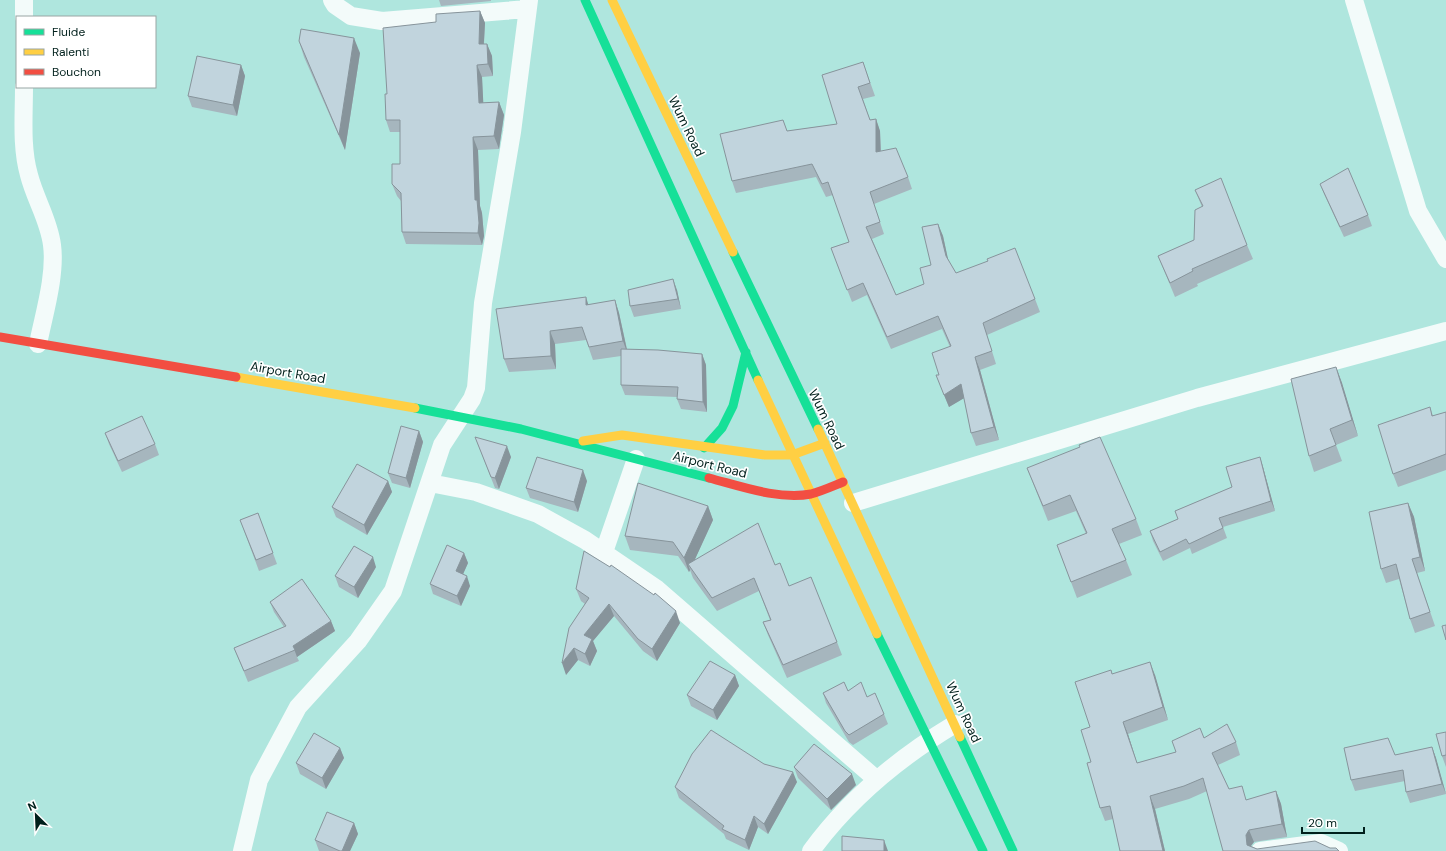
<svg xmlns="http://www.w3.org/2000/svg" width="1446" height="851" viewBox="0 0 1446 851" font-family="'DM Sans',sans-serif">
  <rect width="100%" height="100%" fill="#afe6de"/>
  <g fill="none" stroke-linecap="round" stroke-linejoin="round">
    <path stroke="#f3fbfa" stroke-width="18" d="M332 0 335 5 351 16 382 21 527 9
      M1354 0 1418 211 1446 259
      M24 17V0
      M24 87C24 116 21 147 29 175 35 199 49 220 52 245 56 275 44 314 38 344
      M430 483 476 492 538 514 585 540 657 589 876 779
      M853 503 1197 398 1446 331
      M604 552 636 459
      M242 851 259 780 298 707 358 641 393 591 442 445 472 399 476 388 483 303 512 132 529 0
      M811 851C849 799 900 757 955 724
      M1260 851 1321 843 1339 851"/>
    <path stroke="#16e098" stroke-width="9" d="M585 0 758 380
      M733 252 818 429
      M415 408 521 429 709 478
      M704 448 722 428 733 406 746 352
      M877 634 983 851
      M960 737 1013 851"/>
    <path stroke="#ffcf43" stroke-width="9" d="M612 0 733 252
      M236 377 415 408
      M758 380 877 634
      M818 429 960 737
      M583 441 622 435 765 455H792L825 443"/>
    <path stroke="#f24e42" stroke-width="9" d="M0 337 236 377
      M709 478C740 486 778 500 811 494 822 491 833 486 843 482"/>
  </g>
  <path fill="#a6b6be" d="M439 0H491V1L441 6Z
    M480 11 485 23 484 44H487L492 56 493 76 482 77 483 103 499 102 504 115 499 149 478 150 480 206 482 213 484 236 482 245 406 244 402 232 401 201 397 196 392 184 400 164V132H390L386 120 387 94 436 22Z
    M299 41 360 53 345 150 304 57Z
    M863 62 875 96 863 99 870 120 876 119 880 131 881 151 908 177 912 189 874 204 884 234 872 239 896 295 924 284 931 265 938 224 943 236 948 260 956 273 1035 299 1040 312 987 335 996 364 980 370 999 440 976 446 971 433 964 398 949 407 936 375H939L950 347 942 329 891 349 867 295 852 302 831 248 849 242 833 195 826 197 816 177 736 193 732 181 783 120 787 131 837 124Z
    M241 65 245 76 237 116 192 107 188 96Z
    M1320 184 1368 215 1372 226 1344 237 1324 194Z
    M1195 190 1247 245 1253 259 1197 284 1198 286 1175 297 1158 256 1194 240 1202 207Z
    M677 290 681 309 634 317 630 306Z
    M615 300 619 313 627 349 702 354 706 365 707 412 681 409 677 399V397L625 395 621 385V356L593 360 586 340 555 344 556 369 509 372 504 359 589 305Z
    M1336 367 1342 383 1358 436 1336 445 1342 461 1314 472 1309 456Z
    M1430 407 1433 416 1446 412V470L1398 487 1393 474Z
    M419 431 423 442 410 488 392 483 388 473Z
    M105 433 155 444 159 455 122 472 109 444Z
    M475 437 511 457 499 489 495 488Z
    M1260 457 1263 467 1275 511 1223 527 1227 538 1192 554 1190 548 1163 561 1153 541 1150 531 1178 519 1175 511 1232 487Z
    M1027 468 1136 519 1142 535 1119 544 1126 560 1132 575 1077 598 1057 545 1086 534 1076 511 1048 521Z
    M388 481 392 492 367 535 336 517 332 507Z
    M587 481 578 512 530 498 526 488Z
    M1408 503 1414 517 1425 571 1417 573 1435 626 1415 633 1410 619 1399 579 1386 583 1381 569Z
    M708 506 713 520 694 561 775 565 789 586 837 642 842 655 787 678 768 635 763 622 770 620 759 591 717 611 693 578 690 570 689 572 678 556 630 550 625 536Z
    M258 513 277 564 259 571 240 520Z
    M464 553 468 563 463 574 470 586 461 606 433 594 430 584Z
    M376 567 358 598 339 587 335 576Z
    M576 589 680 623 657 661 643 651 614 616 593 641 597 651 590 666 578 660 566 675 585 604 581 601Z
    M270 602 331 621 335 631 297 657 299 661 248 682 234 648 284 627 274 612Z
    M1111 670 1112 674 1155 675 1168 720 1128 734 1137 763 1176 752 1204 738 1236 742 1240 755 1218 765 1229 789 1247 800 1276 791 1281 804 1287 837 1254 842 1251 846 1257 849 1330 848 1223 851 1207 791 1189 799 1155 809 1165 851H1120L1113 819 1105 821 1100 808 1091 762 1090 727Z
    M735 675 739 686 717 720 691 706 687 695Z
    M848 691 867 697 884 714 888 724 853 745 849 742 826 703 823 693Z
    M1446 732V767L1442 756Z
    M1432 747 1436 758 1446 794 1410 803 1406 792 1405 781 1355 791 1351 780 1395 755Z
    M340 748 344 758 326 789 300 774 296 763Z
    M764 764 797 782 768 834 758 827 749 850 726 839 724 834 679 798 675 787Z
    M794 767 856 785 831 810 798 778Z
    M354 823 358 834 350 851H319L315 840Z"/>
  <path fill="#87949b" d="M480 11 485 23 483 57 479 44Z
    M354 38 360 53 345 150 339 135Z
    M487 44 492 56 493 76 488 64Z
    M241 65 245 76 237 116 233 105Z
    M477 65 482 77 484 116 479 103Z
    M499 102 504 115 499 149 494 136Z
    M876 119 880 131 881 164 876 152Z
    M473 137 478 150 480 206 482 213 484 236 482 245 478 233 475 200Z
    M938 224 943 236 950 268 946 256Z
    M673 279 677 290 681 309 678 299Z
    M586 297 590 310 586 305Z
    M615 300 619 313 628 355 623 341Z
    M550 331 555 344 556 369 551 356Z
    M702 354 706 365 707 412 703 402Z
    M975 357 980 370 999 440 994 427Z
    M1336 367 1342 383 1358 436 1352 420Z
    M961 384 966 397 949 407 944 395Z
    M419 431 423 442 410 488 406 478Z
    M507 446 511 457 499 489 495 478Z
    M1260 457 1263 467 1275 511 1271 501Z
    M583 470 587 481 578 512 574 502Z
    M388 481 392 492 367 535 364 525Z
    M1408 503 1414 517 1425 571 1420 557Z
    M708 506 713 520 691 568 688 564 690 570 689 572 684 558Z
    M464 553 468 563 460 581 456 571Z
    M373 557 376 567 358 598 354 587Z
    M467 576 470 586 461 606 457 596Z
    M609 604 614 616 593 641 597 651 590 666 585 654 584 635Z
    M676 611 680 623 657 661 652 649Z
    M331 621 335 631 297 657 293 646Z
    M574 648 578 660 566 675 562 663Z
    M1150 662 1155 675 1168 720 1163 707Z
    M735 675 739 686 717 720 713 710Z
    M1123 722 1128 734 1141 776 1137 763Z
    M1432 747 1436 758 1446 794 1442 784Z
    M340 748 344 758 326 789 322 778Z
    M793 772 797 782 768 834 764 824Z
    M852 774 856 785 831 810 827 799Z
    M1276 791 1281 804 1287 837 1282 824Z
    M1150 796 1155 809 1165 851H1163Z
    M754 816 758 827 749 850 745 840Z
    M354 823 358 834 350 851H342Z
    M1249 830 1254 842 1250 847 1247 845 1246 835Z
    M884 840 888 851H884Z"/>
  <path fill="#c1d4dd" stroke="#87949b" d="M480 11 479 44H487L488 64 477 65 479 103 499 102 494 136 473 137 475 200H477L479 223 478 233 402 232 401 193 392 184V164H400V120H386L385 94H387L383 28 436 22V14Z
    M301 29 354 38 339 135 299 41Z
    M197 56 241 65 233 105 188 96Z
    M863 62 870 83 858 87 870 120 876 119V152L896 148 908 177 870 192 880 222 866 227 896 295 924 284 920 268 931 265 922 227 938 224 946 256 956 273 988 261 987 259 1015 248 1035 299 983 323 992 351 975 357 994 427 971 433 961 384 944 395 936 375H939L932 353 951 346 938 316 887 337 863 283 847 290 831 248 849 242 828 182 822 184 812 164 732 181 720 134 783 120 787 131 837 124 822 75Z
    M1348 168 1368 215 1340 227 1320 184Z
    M1221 178 1247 245 1192 269 1193 271 1170 283 1158 256 1194 240 1195 210 1203 206 1195 190Z
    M673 279 678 299 630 306 628 290Z
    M586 297V305L615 300 623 341 589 347 582 327 550 331 551 356 504 359 496 309Z
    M621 349 658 350 702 354 703 402 677 399 678 387 621 385Z
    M1336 367 1352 420 1330 429 1336 445 1309 456 1291 379Z
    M1430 407 1432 416 1446 412V454L1393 474 1378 425Z
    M142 416 155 444 118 461 105 433Z
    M401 426 419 431 406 478 388 473Z
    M475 437 507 446 495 478 491 477Z
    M1100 437 1136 519 1112 529 1126 560 1071 582 1057 545 1087 533 1070 495 1043 506 1027 468 1080 447 1079 445Z
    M537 457 583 470 574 502 526 488Z
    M1260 457 1271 501 1219 518 1223 528 1189 544 1186 539 1160 552 1150 531 1178 519 1175 511 1232 487 1226 467Z
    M357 464 388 481 364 525 332 507Z
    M638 483 708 506 684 558 673 542 625 536Z
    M1408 503 1420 557 1412 559 1430 612 1410 619 1396 564 1381 569 1369 512Z
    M258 513 273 553 256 560 240 520Z
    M758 523 775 565 780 563 789 586 811 577 837 642 783 665 763 622 771 620 754 578 712 598 688 564Z
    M447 545 464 553 456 571 467 576 457 596 430 584Z
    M354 546 373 557 354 587 335 576Z
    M584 551 610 567 611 565 654 595 655 593 676 611 652 649 638 639 609 604 584 635 592 639 585 654 574 648 562 663 569 628 589 598 576 589Z
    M302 579 331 621 293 646 295 650 244 671 234 648 286 626 270 602Z
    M1446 625V640L1442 626Z
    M710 661 735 675 713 710 687 695Z
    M1150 662 1163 707 1123 722 1137 763 1176 752 1172 741 1200 728 1204 738 1227 724 1236 742 1212 753 1229 789 1242 786 1246 800 1276 791 1282 824 1249 830 1246 835 1247 845 1257 849 1315 841 1330 848H1336L1339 851H1223L1203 778 1184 786 1150 796 1163 851H1120L1110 806 1100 808 1087 763 1091 762 1081 730 1090 727 1075 682 1111 670 1112 674Z
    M844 682 848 691 861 682 867 697 875 693 884 714 849 735 845 731 823 693Z
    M711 730 764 764 793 772 764 824 754 816 745 840 722 829 724 826 675 787 692 754Z
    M1446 732V755L1442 756 1436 734Z
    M314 733 340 748 322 778 296 763Z
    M1388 738 1395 755 1432 747 1442 784 1406 792 1403 770 1351 780 1344 748Z
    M814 744 852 774 827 799 794 767Z
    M327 812 354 823 342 851H340L315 840Z
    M842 836 884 840V851H842Z"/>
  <g text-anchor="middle" stroke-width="3.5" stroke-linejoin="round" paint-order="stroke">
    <g font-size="13" fill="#00201c" stroke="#fff">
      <text transform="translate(687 126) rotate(64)" y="5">Wum Road</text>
      <text transform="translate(288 372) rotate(10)" y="5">Airport Road</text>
      <text transform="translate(827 419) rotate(64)" y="5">Wum Road</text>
      <text transform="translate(710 464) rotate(14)" y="5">Airport Road</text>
      <text transform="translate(964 712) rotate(65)" y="5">Wum Road</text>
    </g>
  </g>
  <rect x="16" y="16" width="140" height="72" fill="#ffffff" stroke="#99a6a4"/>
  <rect x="24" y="29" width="20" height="6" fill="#16e098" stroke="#99a6a4"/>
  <text x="52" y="36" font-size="12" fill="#00201c">Fluide</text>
  <rect x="24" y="49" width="20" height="6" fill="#ffcf43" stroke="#99a6a4"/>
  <text x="52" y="56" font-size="12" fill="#00201c">Ralenti</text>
  <rect x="24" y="69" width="20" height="6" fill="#f24e42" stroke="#99a6a4"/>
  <text x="52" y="76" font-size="12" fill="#00201c">Bouchon</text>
  <g transform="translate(36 815) rotate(336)" stroke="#ffffff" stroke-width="3" paint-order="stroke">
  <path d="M0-3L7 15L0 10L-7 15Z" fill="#00201c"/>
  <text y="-6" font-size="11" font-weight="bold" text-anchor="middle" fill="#00201c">N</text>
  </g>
  <path d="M1302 827v6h62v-6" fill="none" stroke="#00201c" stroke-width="2"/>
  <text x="1308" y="827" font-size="12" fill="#00201c" stroke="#ffffff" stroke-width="3" paint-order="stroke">20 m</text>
</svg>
